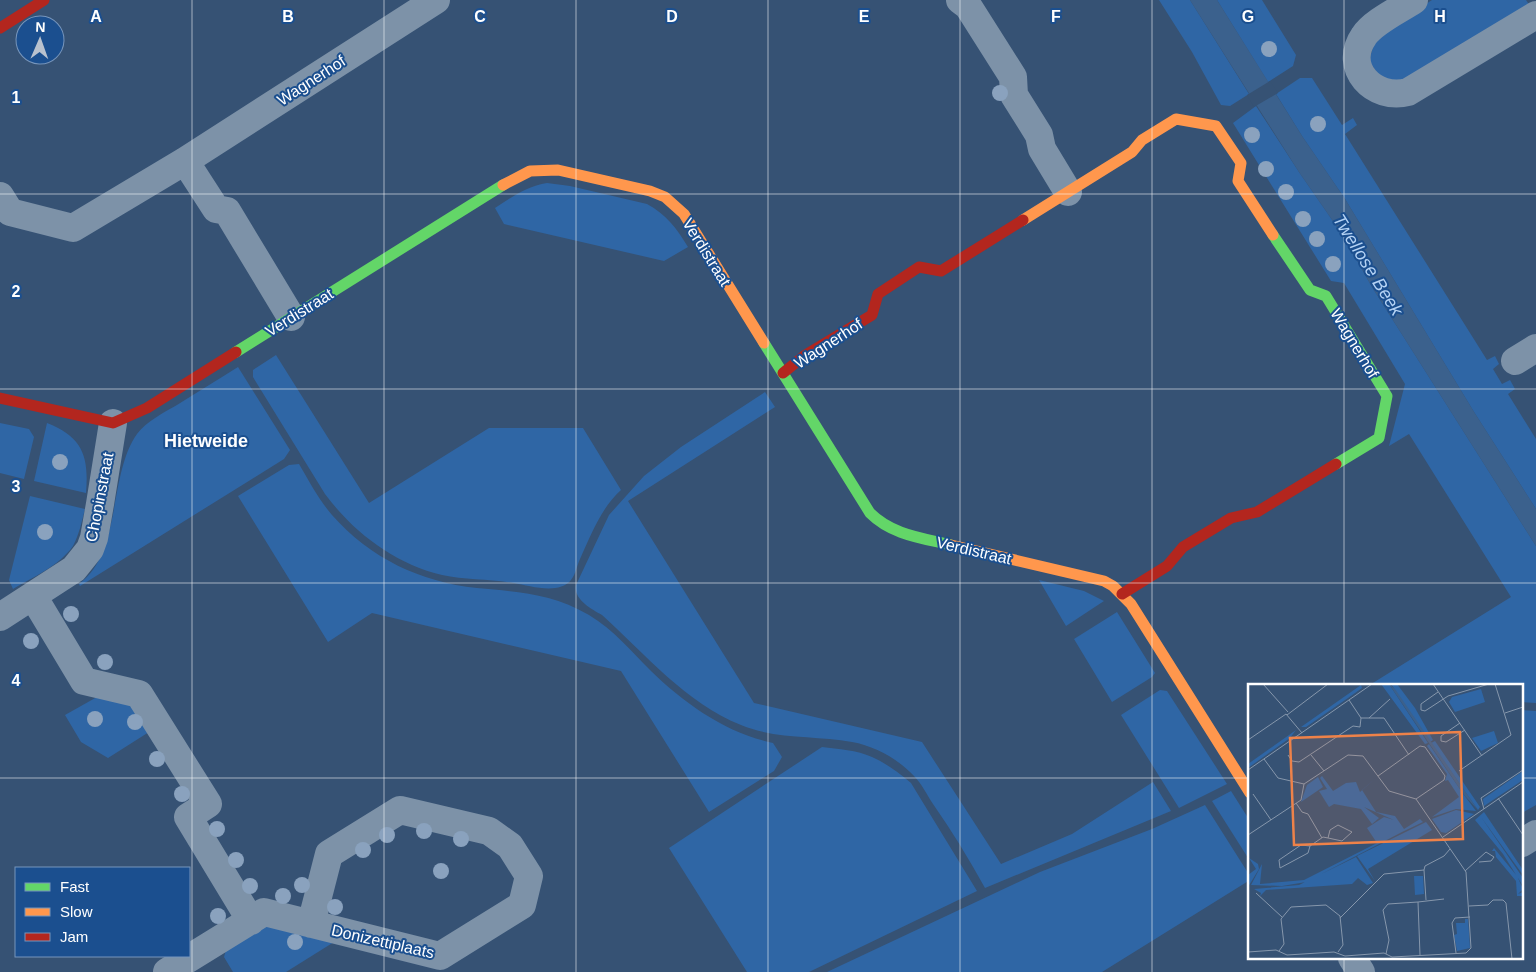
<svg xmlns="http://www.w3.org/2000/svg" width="1536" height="972" viewBox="0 0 1536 972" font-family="Arial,sans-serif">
  <rect width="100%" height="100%" fill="#365274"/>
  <path fill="#2f66a5" d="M1159 0H1190L1249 94 1230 106 1221 105 1192 52Z
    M1217 0H1262L1296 55 1293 66 1268 82Z
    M1432 0H1526L1530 6 1412 80H1382L1369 61 1376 37Z
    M1300 78H1312L1342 125 1353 118 1357 125 1345 134 1487 360 1495 356 1499 364 1493 369 1502 384 1510 380 1515 389 1508 394 1536 439V509L1474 412 1345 199 1302 136 1276 94Z
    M1256 106 1299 172 1344 237 1372 287 1536 546V703L1522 702V686H1368L1511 597 1409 434 1389 446 1405 384 1344 283 1331 281 1233 123Z
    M547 183 570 186 647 204C666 214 677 229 688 247L664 261 504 224 495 208C512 197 527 186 547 183Z
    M276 355 369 503 489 428H583L621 490C601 508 591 535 580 559 577 565 576 574 571 580 559 595 530 586 514 583 490 579 465 580 442 575 395 564 353 532 325 494L253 377V370Z
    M238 367 290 450 284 459 80 586 79 584C122 553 108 475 137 434 147 421 163 413 177 405 197 392 218 380 238 367Z
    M765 392 775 407 628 501 754 703 922 742 1001 864 1072 834 1153 782 1171 811 985 888C969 859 952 831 933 804 927 795 922 784 914 776 898 759 875 746 852 742 815 735 777 740 741 725 687 704 644 653 602 615 591 609 573 599 576 585L609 515 644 476 681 447Z
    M0 423 29 429 34 437 24 479 0 473Z
    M47 423C83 437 89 457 86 493L34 481Z
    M299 464C309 481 319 500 332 515 370 558 420 582 477 588 519 592 551 593 589 615 614 630 631 651 651 671 685 704 726 733 773 743L782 757 774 771 709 812 621 671 372 613 328 642 238 496 289 465Z
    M30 496 85 509C82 521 79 535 73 546 59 566 33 577 13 589L9 580Z
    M1039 580 1084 591 1104 601 1066 626Z
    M1117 612 1155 673 1152 677 1112 702 1074 639Z
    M1160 690 1167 691 1227 784 1179 808 1121 715Z
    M97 697 132 706 149 732 108 758 81 742 65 715Z
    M1522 710 1536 711V805L1522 813Z
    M822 747C838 749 857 750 872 757 886 763 899 773 911 783L977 891 809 972H747L669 848Z
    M1231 791 1250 821V861L1212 801Z
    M1205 805 1250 876V880L1102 972H827L1040 872 1152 829Z
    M267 925 334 942 286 972H233L224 957 226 950Z"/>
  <path fill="#3b618d" d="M1190 0H1217L1302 136 1345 199 1474 412 1536 509V546L1372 287 1344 237 1299 172Z"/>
  <path fill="#365274" d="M1270 81 1278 93 1254 107 1247 95Z"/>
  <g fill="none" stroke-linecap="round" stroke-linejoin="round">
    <path stroke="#7d92a8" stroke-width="28" d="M960 0 968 6 1013 77 1014 95 1039 135 1042 149 1068 192
      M1414 0C1399 10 1373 22 1364 36 1342 68 1374 101 1408 92L1536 15
      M185 161 216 209 227 211 291 317
      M0 196 10 212 73 228 185 161 436 0
      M1515 361 1536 348
      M33 596 84 681 139 694 208 804 188 817 251 921
      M0 617 74 569 90 549 94 538 100 504 113 423
      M1522 843 1536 834
      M1352 958 1361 972
      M167 972 264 912 440 956 522 905 529 876 510 846 489 831 400 810 329 854 311 924"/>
    <path stroke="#63d668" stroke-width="11" d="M1273 235 1310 290 1326 296 1387 396 1379 438 1336 464
      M764 343 870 513C892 535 922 538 951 545
      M236 352 503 185"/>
    <path stroke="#ff974d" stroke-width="11" d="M503 185 530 171 558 170 650 191 665 197 684 214 764 343
      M1023 220 1132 152 1142 140 1176 119 1216 126 1241 163 1238 181 1273 235
      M951 545 1104 581 1113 586 1131 604 1250 793"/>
    <path stroke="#b3261e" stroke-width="11" d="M0 28 44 0
      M783 373 804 356 872 315 878 294 919 267 941 271 1023 220
      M0 398 113 423 147 408 236 352
      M1122 594 1167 566 1183 547 1231 518 1257 512 1336 464"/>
  </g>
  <g fill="#8aa2be">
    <circle cx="1269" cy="49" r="8"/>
    <circle cx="1000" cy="93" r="8"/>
    <circle cx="1318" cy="124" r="8"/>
    <circle cx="1252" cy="135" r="8"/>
    <circle cx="1266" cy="169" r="8"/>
    <circle cx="1286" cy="192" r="8"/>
    <circle cx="1303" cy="219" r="8"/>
    <circle cx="1317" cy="239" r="8"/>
    <circle cx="1333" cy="264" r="8"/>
    <circle cx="60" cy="462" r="8"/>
    <circle cx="45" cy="532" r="8"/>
    <circle cx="71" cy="614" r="8"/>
    <circle cx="31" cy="641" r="8"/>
    <circle cx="105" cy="662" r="8"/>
    <circle cx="95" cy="719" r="8"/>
    <circle cx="135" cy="722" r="8"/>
    <circle cx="157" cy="759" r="8"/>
    <circle cx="182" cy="794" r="8"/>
    <circle cx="217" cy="829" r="8"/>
    <circle cx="424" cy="831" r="8"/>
    <circle cx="387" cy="835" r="8"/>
    <circle cx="461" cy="839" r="8"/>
    <circle cx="363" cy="850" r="8"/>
    <circle cx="236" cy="860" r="8"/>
    <circle cx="441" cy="871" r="8"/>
    <circle cx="302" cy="885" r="8"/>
    <circle cx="250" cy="886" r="8"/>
    <circle cx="283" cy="896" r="8"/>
    <circle cx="335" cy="907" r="8"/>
    <circle cx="218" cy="916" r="8"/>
    <circle cx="295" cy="942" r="8"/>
  </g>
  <path fill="none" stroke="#fff" stroke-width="1" stroke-opacity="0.55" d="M192 0V972M384 0V972M576 0V972M768 0V972M960 0V972M1152 0V972M1344 0V686M0 194H1536M0 389H1536M0 583H1536M0 778H1250M1522 778H1536M1344 958V972"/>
  <g text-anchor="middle" stroke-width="4" stroke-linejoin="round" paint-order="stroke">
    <g font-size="16" fill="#fff" stroke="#1b4f8f">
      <text transform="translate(311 80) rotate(-33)" y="6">Wagnerhof</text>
      <text transform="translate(707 252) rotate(58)" y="6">Verdistraat</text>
      <text transform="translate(299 312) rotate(-32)" y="6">Verdistraat</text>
      <text transform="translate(828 343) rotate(-33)" y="6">Wagnerhof</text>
      <text transform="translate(1355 343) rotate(59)" y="6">Wagnerhof</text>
      <text transform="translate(99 497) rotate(-79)" y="6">Chopinstraat</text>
      <text transform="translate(974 550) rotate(13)" y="6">Verdistraat</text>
      <text transform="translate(383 941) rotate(13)" y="6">Donizettiplaats</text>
    </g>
    <g font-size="18" font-style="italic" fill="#b5d3f5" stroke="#1b4f8f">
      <text transform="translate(1368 265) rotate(58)" y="6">Twellose Beek</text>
    </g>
    <g font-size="18" font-weight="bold" fill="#fff" stroke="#1b4f8f">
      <text x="206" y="447">Hietweide</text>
    </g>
  </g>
  <g transform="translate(1248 684)">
    <rect width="275" height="275" fill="#365274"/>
    <path d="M133 0H141L180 59 177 60ZM143 0H149L167 24 185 56 182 58ZM113 1 114 4 100 14 58 43H53ZM233 5 237 18 207 28 201 18 204 13ZM48 46 42 54 0 84V80ZM246 47 250 59 233 67 224 54ZM187 57 232 123 230 126 183 59ZM181 60 216 111 228 127 208 125 184 133 211 113 200 96 197 97 199 90 179 62ZM275 87V96L236 122 235 115ZM74 92 85 107 98 99 108 98 112 108 128 94 114 106 128 128 147 132 156 145 172 135 175 138 154 148 148 139 154 148 58 198 34 202 3 201 14 180 12 200 56 196 129 159 119 144 136 133 146 136 116 123 131 134 124 140 113 125 86 120 81 123 71 107 79 105 72 94ZM70 93 75 103 53 118 59 101ZM208 126 226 130 198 149 193 148 184 135ZM236 128 275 186V191L233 133 275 194V202L255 170 227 136ZM178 138 184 146 120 185 127 197 109 172ZM246 164 269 192 275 205 270 210 275 208V212H269L268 197 248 173 247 167H244ZM108 173 125 199 119 201 110 194 104 200 18 206 12 212 13 209 6 205 51 201ZM1 174 10 180 11 185 0 203V191L8 185ZM166 192H175L176 210 167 211ZM217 235H220L222 264 209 267 206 251 209 250 208 239H217Z" fill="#2f66a5"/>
    <path d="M141 0 147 5 230 126 216 111Z" fill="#3b618d"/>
    <path fill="none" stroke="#8697ac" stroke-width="1" d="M15 0 40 28M185 0 234 72M190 8 173 20V26L177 27 200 12 241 0M101 16 113 34H136L161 71M257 29 275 23M39 31 80 0M121 34 142 15M212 39 193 52V57L198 58 217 46M0 56 38 30 54 49M40 71 44 77 51 78 105 42 112 43 113 34M63 71 76 87M0 86 124 0M211 87 263 51 247 0M130 92 172 62 177 63 197 92 196 96 168 115M5 110 23 136M250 114 275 151M48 119 54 128 60 130 74 154M236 125 233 114 275 86M0 151 53 116 56 100M195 153 275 98M62 162 60 169 32 184 31 176 53 161 62 162 75 153 80 154 94 157 104 148 90 141 82 146 80 154M176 186 178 216M217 187 238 168 246 173 243 177 231 178M8 209 34 233M221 222 240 221 245 216H255L258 219 264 275M92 234 136 190 176 186 177 182 196 172 202 165M31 267 36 260 33 235 43 223 78 221 92 232 95 261 90 268M0 268 28 266 39 271 86 268 97 272 136 269 144 273 218 269 223 264 218 188 168 115 141 107 115 72 100 71 56 100 30 94 16 75M208 269 204 239 207 234 222 233M138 270 141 256 135 226 140 220 170 218M172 271 170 218 196 215"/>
    <path fill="#ee8249" fill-opacity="0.15" stroke="#ee8249" stroke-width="2.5" d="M212 48 215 155 46 161 42 54Z"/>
    <rect width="275" height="275" fill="none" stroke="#fff" stroke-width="2.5"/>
  </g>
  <g font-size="16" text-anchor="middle" font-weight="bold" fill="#fff" stroke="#1b4f8f" stroke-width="4" stroke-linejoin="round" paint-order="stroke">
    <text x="96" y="22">A</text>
    <text x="288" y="22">B</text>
    <text x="480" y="22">C</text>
    <text x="672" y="22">D</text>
    <text x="864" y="22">E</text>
    <text x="1056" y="22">F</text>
    <text x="1248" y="22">G</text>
    <text x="1440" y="22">H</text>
    <text x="16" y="103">1</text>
    <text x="16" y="297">2</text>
    <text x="16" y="492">3</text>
    <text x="16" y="686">4</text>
  </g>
  <rect x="15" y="867" width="175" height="90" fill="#1b4f8f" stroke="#7695bc"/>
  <rect x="25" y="883" width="25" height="8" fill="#63d668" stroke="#7695bc"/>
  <text x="60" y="892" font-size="15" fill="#ffffff">Fast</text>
  <rect x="25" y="908" width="25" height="8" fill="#ff974d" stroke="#7695bc"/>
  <text x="60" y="917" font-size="15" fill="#ffffff">Slow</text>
  <rect x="25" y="933" width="25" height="8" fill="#b3261e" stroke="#7695bc"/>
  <text x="60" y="942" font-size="15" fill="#ffffff">Jam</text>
  <g transform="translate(40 40) rotate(2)"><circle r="24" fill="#1b4f8f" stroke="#7695bc"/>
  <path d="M0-4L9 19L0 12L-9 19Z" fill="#b9c2ce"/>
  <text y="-8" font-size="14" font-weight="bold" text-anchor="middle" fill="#ffffff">N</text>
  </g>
</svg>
